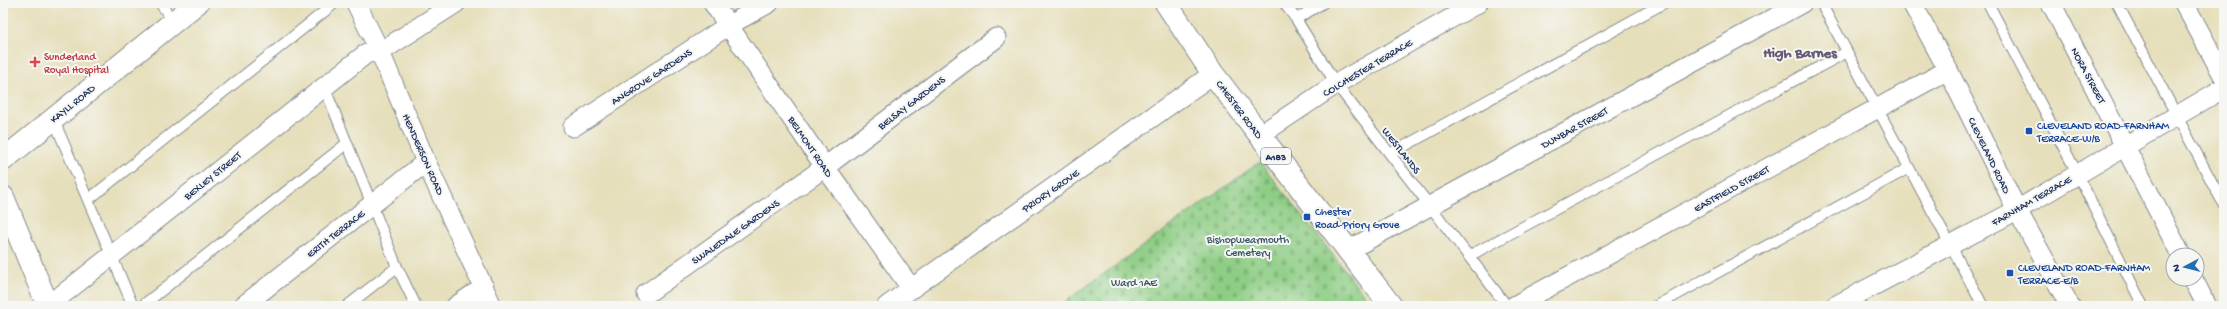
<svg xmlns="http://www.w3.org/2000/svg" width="2227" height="309" viewBox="0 0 2227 309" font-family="'Gochi Hand',sans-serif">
  <defs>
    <pattern id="cemetery-stones" width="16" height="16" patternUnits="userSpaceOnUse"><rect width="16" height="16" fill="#8dcd84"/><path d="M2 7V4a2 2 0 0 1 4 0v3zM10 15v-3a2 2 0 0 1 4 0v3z" fill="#79b074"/></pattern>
  </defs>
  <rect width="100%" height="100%" fill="#f6f6f2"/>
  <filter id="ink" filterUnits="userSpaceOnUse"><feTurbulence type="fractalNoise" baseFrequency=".025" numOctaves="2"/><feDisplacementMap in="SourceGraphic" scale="8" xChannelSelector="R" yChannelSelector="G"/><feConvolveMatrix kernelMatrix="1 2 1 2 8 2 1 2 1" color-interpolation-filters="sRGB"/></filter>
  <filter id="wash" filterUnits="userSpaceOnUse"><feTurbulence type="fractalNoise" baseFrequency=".012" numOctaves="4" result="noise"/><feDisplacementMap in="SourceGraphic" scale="16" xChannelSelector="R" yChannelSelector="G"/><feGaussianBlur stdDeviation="0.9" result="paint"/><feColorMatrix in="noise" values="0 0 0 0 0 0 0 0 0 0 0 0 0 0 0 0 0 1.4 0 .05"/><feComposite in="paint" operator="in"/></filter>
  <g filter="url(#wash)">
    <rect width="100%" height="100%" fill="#e6dfbb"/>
    <path fill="url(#cemetery-stones)" stroke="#547e71" d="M1260 162 1373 306H1059Z"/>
  </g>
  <g filter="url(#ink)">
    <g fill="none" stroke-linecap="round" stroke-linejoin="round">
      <defs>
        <path id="lane" d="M160 3 173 21
          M1284 3 1296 19 1336 84 1507 306
          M1821 3 1983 306
          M1988 3 2077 173 2143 306
          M2117 3 2224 205
          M1296 19 1323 3
          M324 86 397 267 416 306
          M53 118 133 306
          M1390 154 1664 3
          M88 200 335 3
          M1469 256 1847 52
          M142 306 346 144
          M347 306 397 267
          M1656 306 1909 168"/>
        <path id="street" d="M356 3 380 52 426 162 492 306
          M713 3 825 167 911 288
          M1912 3 1948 70 2017 210 2070 306
          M2051 3 2181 255
          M2184 3 2224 77
          M573 127 729 25 769 3
          M1260 135 1336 84 1478 3
          M1347 251 1802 3
          M2193 279 2207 306
          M646 294 825 167 996 38
          M48 306 367 53 380 52 456 3
          M243 306 426 162
          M456 306 484 287
          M887 306 1213 74
          M1514 306 1948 70
          M1835 306 2017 210 2224 88"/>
        <path id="secondary" d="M3 160 197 3
          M3 197 48 306"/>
        <path id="primary" d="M1166 3 1213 74 1391 306"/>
      </defs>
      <use href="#lane" stroke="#80878c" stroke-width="12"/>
      <use href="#street" stroke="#80878c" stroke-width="21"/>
      <use href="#secondary" stroke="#80878c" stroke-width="24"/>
      <use href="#primary" stroke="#80878c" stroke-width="24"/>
      <use href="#lane" stroke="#fff" stroke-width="10"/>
      <use href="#street" stroke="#fff" stroke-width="19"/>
      <use href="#secondary" stroke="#fff" stroke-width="22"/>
      <use href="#primary" stroke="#fff" stroke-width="22"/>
    </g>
  </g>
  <path fill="#e0444e" stroke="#f6f6f2" stroke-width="1.5" d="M33 56h4v4h4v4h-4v4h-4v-4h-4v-4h4z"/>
  <g fill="#1a4fb4" stroke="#f6f6f2" stroke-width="1.5">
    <rect x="2025" y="127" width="8" height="8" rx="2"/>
    <rect x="1303" y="213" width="8" height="8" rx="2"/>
    <rect x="2006" y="269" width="8" height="8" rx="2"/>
  </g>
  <g text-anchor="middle" stroke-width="4" stroke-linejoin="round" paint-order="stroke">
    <rect fill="#f6f6f2" stroke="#5d6b8a" stroke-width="1" x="1261" y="148" width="30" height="16" rx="3"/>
    <g font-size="10" font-weight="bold" fill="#1b2f5e">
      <text x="1276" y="160">A183</text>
    </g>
    <g font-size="11" fill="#be3a42" stroke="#f6f6f2" text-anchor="start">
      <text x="44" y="60">Sunderland<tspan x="44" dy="13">Royal Hospital</tspan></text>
    </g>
    <g font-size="11" fill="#1b2f5e" stroke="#f6f6f2">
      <text transform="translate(1367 67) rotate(-31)" y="4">COLCHESTER TERRACE</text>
      <text transform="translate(2089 75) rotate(62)" y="4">NORA STREET</text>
      <text transform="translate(651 76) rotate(-33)" y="4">ANGROVE GARDENS</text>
      <text transform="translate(911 102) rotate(-37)" y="4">BELSAY GARDENS</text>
      <text transform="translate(72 103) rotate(-39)" y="4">KAYLL ROAD</text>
      <text transform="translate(1240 109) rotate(53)" y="4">CHESTER ROAD</text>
      <text transform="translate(1574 127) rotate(-29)" y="4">DUNBAR STREET</text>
      <text transform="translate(811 146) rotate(56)" y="4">BELMONT ROAD</text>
      <text transform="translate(1402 150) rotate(52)" y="4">WESTLANDS</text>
      <text transform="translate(424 154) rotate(66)" y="4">HENDERSON ROAD</text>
      <text transform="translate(1990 155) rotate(64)" y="4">CLEVELAND ROAD</text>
      <text transform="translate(212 175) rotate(-39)" y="4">BEXLEY STREET</text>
      <text transform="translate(1731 188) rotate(-29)" y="4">EASTFIELD STREET</text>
      <text transform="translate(1050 190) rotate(-35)" y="4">PRIORY GROVE</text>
      <text transform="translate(2031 200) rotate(-30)" y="4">FARNHAM TERRACE</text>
      <text transform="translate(735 231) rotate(-35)" y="4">SWALEDALE GARDENS</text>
      <text transform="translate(335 233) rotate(-38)" y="4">ERITH TERRACE</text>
    </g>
    <g font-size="11" fill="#164399" stroke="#f6f6f2" text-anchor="start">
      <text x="2037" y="129">CLEVELAND ROAD-FARNHAM<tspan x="2037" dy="13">TERRACE-W/B</tspan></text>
      <text x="1315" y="215">Chester<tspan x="1315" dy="13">Road-Priory Grove</tspan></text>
      <text x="2018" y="271">CLEVELAND ROAD-FARNHAM<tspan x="2018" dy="13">TERRACE-E/B</tspan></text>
    </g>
    <g font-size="11" fill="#385668" stroke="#f6f6f2">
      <text x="1248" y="243">Bishopwearmouth<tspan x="1248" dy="13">Cemetery</tspan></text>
      <text x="1134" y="286">Ward 1AE</text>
    </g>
    <g font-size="15" font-weight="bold" fill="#655b72" stroke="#f6f6f2">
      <text x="1800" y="57">High Barnes</text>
    </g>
  </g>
  <rect width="2227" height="309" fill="none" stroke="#f6f6f2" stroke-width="16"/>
  <g transform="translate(2185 267) rotate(263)"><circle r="19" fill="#f6f6f2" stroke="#9ea6b7"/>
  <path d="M0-3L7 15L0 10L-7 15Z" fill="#1f6fb2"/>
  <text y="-6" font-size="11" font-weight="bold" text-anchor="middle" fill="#1b2f5e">N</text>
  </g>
</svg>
